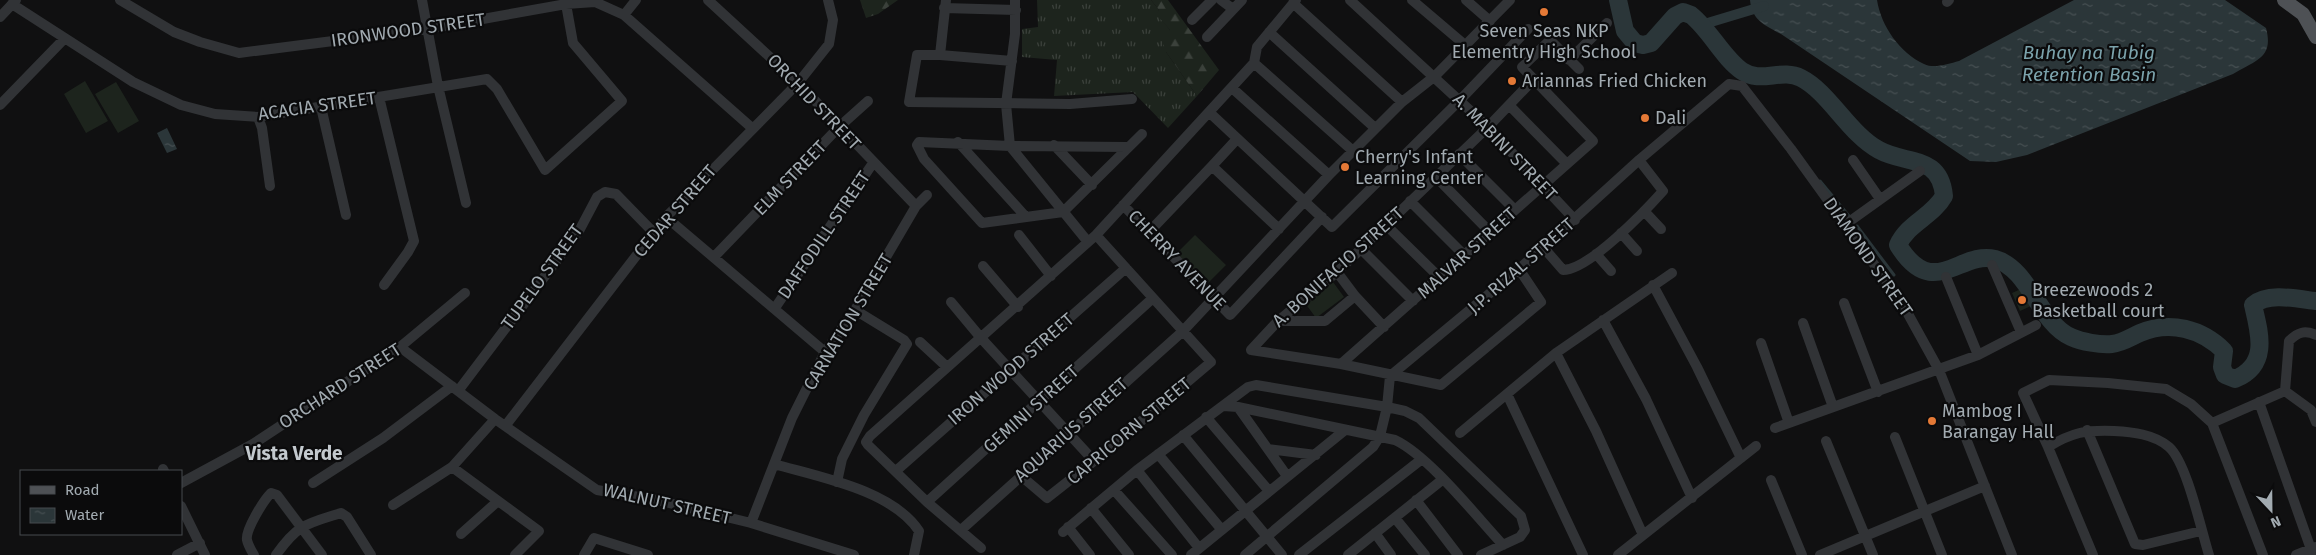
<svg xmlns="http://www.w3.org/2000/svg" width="2316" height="555" viewBox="0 0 2316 555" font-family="'Fira Sans',sans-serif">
  <defs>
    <pattern id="grass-tufts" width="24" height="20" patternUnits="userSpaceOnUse" patternTransform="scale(1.25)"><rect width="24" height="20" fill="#1d241d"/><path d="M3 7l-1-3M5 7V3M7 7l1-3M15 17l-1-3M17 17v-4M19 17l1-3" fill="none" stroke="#3b413b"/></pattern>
    <pattern id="forest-firs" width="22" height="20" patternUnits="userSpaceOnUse" patternTransform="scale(1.25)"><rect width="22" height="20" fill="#1d241d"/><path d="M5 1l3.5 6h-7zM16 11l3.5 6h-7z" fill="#3b413b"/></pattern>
    <pattern id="water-ripples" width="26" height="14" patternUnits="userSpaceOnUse" patternTransform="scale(1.25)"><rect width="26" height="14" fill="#2b3639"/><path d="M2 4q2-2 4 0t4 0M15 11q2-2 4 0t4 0" fill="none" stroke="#475053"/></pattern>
  </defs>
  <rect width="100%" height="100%" fill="#101011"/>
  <path fill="url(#grass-tufts)" d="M1037 0H1151L1159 10 1157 14 1170 30 1166 52 1197 96 1168 128 1133 92 1054 96 1057 60 1022 57V29L1038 27Z"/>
  <path fill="url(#forest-firs)" d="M860 0H898L878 14 866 18Z
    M1151 0H1168L1219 70 1197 96 1166 52 1162 40 1170 30 1156 14 1159 10Z"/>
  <path fill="#1d241d" d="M85 81 108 121 86 133 64 94Z
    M116 82 139 121 118 133 95 94Z
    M1195 235 1226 265 1207 284 1176 254Z
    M1333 282 1344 297 1316 318 1305 303Z
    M2023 288 2031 306 2020 311 2012 293Z"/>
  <path fill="url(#water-ripples)" d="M1750 0H1877C1881 26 1900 53 1924 64 1934 69 1948 64 1959 61L2074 0H2225L2266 28C2274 58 2256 60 2233 74L2027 155 1996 162 1970 161 1781 34C1764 25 1752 20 1750 0Z
    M167 128 177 149 167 153 157 133Z"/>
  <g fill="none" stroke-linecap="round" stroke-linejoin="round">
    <path stroke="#2b3639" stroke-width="3" d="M1820 181 1849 216
      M1857 226 1894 275"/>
    <path stroke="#2b3639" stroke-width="10" d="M1701 25 1764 6"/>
    <path stroke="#2b3639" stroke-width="18" d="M1618 0 1625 31 1635 43 1643 45 1651 43 1675 16 1683 12 1691 15C1710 30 1723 58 1742 71 1761 84 1781 68 1801 78 1829 92 1849 134 1879 150 1906 165 1940 154 1944 196 1932 217 1908 223 1898 245 1933 302 1960 250 1995 259 2030 269 2039 323 2071 337 2082 342 2100 345 2112 344 2122 343 2131 337 2140 333 2170 320 2202 329 2224 351L2222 367 2225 375 2235 379C2269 365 2260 334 2253 305 2268 292 2298 299 2316 301"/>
    <path stroke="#313336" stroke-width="10" d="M120 0 174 32 200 42 239 53 427 29 566 4 595 2 624 15 752 128
      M422 0 438 86 466 203
      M708 0 798 83 916 206
      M946 0 940 55 1012 61
      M1015 0V34L1006 104 1010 146 1127 147
      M1221 0 1233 9
      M1350 0 1488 127 1575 220
      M1412 0 1465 45
      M1466 0 1490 21
      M1947 2 1949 0
      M1293 3 1402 102
      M12 4 133 82 181 105 215 114 258 117 487 79 497 89 545 170 622 101 573 43 566 4
      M944 8 1016 10
      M624 15 636 0
      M0 17 16 0
      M1192 20 1212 0
      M1269 32 1375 128
      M1207 37 1242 0
      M940 55H917L909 102 1070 104 1132 99
      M1569 60 1607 23
      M1254 63 1353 151
      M1232 88 1329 175
      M379 97 414 241 408 252 384 285
      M0 105 64 39
      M1509 105 1567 164
      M321 107 346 215
      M1210 113 1332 227 1460 100 1528 29
      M258 117 262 128 270 186
      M958 142 1026 217
      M1054 145 1092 185
      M1459 154 1515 210
      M1853 160 1880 199
      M1212 166 1237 139
      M1436 177 1490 232
      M1410 201 1464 255
      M1123 205 1230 315 1322 217
      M1645 212 1661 229
      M666 217 825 352
      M1846 224 1920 171
      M1386 225 1439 277
      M1149 232 1212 166 1279 229
      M1621 233 1637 251
      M1019 235 1051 276
      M1088 242 1010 146 919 142 917 145 924 159 982 223 1063 212 1142 134
      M1543 247 1563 270C1589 270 1646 210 1663 191L1639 160
      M1361 249 1413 301
      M1596 254 1611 271
      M714 257 839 127 868 101
      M1992 265 2021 332
      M983 266 1018 307
      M1337 272 1355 296 1384 327
      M1946 277 1978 355
      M1653 285 1697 367 1741 458
      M1153 298 927 502 868 445 866 442 870 436 1096 235 1254 63 1257 47 1296 0
      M951 302 981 338 1094 461
      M1844 303 1878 392
      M775 308 873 163
      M1603 320 1646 399 1692 498
      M1278 321H1325L1355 296
      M1803 323 1833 407
      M920 342 947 367
      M1761 343 1789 423
      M400 347 495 419 597 490 657 500 751 523 854 555
      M1251 350 1278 321 1337 272 1488 127 1534 79
      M1251 350 1341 364 1441 385 1541 302 1519 269
      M1556 353 1596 431 1643 535
      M1341 364 1593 141 1522 67 1550 40 1579 69
      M458 391 579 231 597 197 605 192 616 194 654 233
      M2285 391 2289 341C2298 332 2305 330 2316 335
      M1507 394 1583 555
      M2259 402 2313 555
      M1223 406 1238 407 1395 440C1429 456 1476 516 1503 545
      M1238 407 1287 476
      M1206 417 1269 491
      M2212 423 2285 391 2311 410 2316 422
      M506 425 666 217 798 83 829 44 833 20 828 0
      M1775 428 1978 355 2036 325
      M2087 430 2135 544 2143 545 2201 531
      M1460 433 1556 353 1672 273
      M1183 435 1282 555
      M1895 437 1942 555
      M1826 441 1873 555
      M2048 447C2073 432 2085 430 2114 431 2132 432 2154 434 2169 447 2187 463 2201 530 2209 555
      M1268 449 1316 455
      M1158 454 1222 530
      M774 464C819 477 892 490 919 531L914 555
      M452 467 539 531 515 555
      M163 469 164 471
      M897 470 1126 268
      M1137 470 1199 548
      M1020 475 1047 498 1094 461 1211 362 1096 235
      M1771 480 1802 555
      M837 482 842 459 864 415 907 344 904 340 855 310
      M181 483 253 444 400 347 465 293
      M313 483 383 438 452 386
      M1114 490 1172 555
      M1416 500 1458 555
      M927 502 981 548
      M393 505 452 467 495 419
      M181 506 205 555
      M1091 508 1129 555
      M1395 518 1425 555
      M751 523 792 418 825 352 855 310 916 206 927 195
      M1068 527 1090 555
      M961 530 1182 332 1329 175 1402 102 1435 76 1510 0
      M1063 532 1137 470 1248 387 1256 385 1387 407 1380 436 1373 447 1245 555
      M1375 533 1391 555
      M461 534 498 501
      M177 555 200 543
      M254 555C251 550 248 545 247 540 245 530 264 500 271 493L277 495 322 555
      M276 555C298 524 306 524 341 513L347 517 371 555
      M584 555 594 538 648 555
      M1191 555 1345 430
      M1299 555 1422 459
      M1348 555 1442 480
      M1481 555 1520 537 1525 530 1521 516 1419 418 1405 411 1387 407 1390 376 1519 269 1639 160 1729 84 1742 86 1791 149 1902 303 1939 370 2012 555
      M1618 555 1756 446
      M1820 555 1985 486
      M2093 555 2048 447 2023 393 2049 380 2108 383 2166 389 2191 404 2212 423 2263 555
      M2296 555 2316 547"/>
    <path stroke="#4e5155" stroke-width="14" d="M2284 0 2303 14 2316 37"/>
  </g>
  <g fill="#e47936" stroke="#0b0b0c" stroke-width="2">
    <circle cx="1544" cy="12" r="5"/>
    <circle cx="1512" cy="81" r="5"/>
    <circle cx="1645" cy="118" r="5"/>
    <circle cx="1345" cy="167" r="5"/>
    <circle cx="2022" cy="300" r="5"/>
    <circle cx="1932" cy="421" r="5"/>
  </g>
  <g text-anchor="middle" stroke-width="4.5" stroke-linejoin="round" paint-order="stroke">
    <g font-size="18" fill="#a2abb1" stroke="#0b0b0c">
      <text transform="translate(408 30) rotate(-8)" y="6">IRONWOOD STREET</text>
      <text transform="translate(814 102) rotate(46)" y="6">ORCHID STREET</text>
      <text transform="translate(317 106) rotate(-8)" y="6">ACACIA STREET</text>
      <text transform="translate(1505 147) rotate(46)" y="6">A. MABINI STREET</text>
      <text transform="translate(790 178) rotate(-46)" y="6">ELM STREET</text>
      <text transform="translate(675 211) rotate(-49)" y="6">CEDAR STREET</text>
      <text transform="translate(824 235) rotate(-56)" y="6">DAFFODILL STREET</text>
      <text transform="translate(1467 253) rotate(-42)" y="6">MALVAR STREET</text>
      <text transform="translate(1868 257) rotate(55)" y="6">DIAMOND STREET</text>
      <text transform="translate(1177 260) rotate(46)" y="6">CHERRY AVENUE</text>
      <text transform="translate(1521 266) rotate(-41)" y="6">J.P. RIZAL STREET</text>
      <text transform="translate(1338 267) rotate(-42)" y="6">A. BONIFACIO STREET</text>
      <text transform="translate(542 277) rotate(-54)" y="6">TUPELO STREET</text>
      <text transform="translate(848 322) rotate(-59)" y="6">CARNATION STREET</text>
      <text transform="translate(1011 369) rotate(-41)" y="6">IRON WOOD STREET</text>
      <text transform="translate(340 386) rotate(-33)" y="6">ORCHARD STREET</text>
      <text transform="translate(1031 409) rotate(-42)" y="6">GEMINI STREET</text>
      <text transform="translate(1071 430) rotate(-42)" y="6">AQUARIUS STREET</text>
      <text transform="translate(1129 431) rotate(-40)" y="6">CAPRICORN STREET</text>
      <text transform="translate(667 504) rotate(13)" y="6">WALNUT STREET</text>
    </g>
    <g font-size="18" fill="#a2abb1" stroke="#0b0b0c" text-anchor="start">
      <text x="1544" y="37" text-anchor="middle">Seven Seas NKP<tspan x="1544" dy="21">Elementry High School</tspan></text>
      <text x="1522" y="87">Ariannas Fried Chicken</text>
      <text x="1655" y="124">Dali</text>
      <text x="1355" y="163">Cherry's Infant<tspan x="1355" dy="21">Learning Center</tspan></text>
      <text x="2032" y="296">Breezewoods 2<tspan x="2032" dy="21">Basketball court</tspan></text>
      <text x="1942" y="417">Mambog I<tspan x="1942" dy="21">Barangay Hall</tspan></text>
    </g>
    <g font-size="19" font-style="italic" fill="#7ba2ab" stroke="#0b0b0c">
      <text x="2089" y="59">Buhay na Tubig<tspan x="2089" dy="22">Retention Basin</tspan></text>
    </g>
    <g font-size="19" font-weight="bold" fill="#c3c9ce" stroke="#0b0b0c">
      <text x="294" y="460">Vista Verde</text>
    </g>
  </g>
  <rect x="20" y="470" width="162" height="65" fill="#0b0b0c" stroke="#474b4e"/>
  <rect x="30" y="486" width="25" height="8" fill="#4e5155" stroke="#474b4e"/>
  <text x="65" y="495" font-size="15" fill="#a2abb1">Road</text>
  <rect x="30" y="508" width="25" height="15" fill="url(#water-ripples)" stroke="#474b4e"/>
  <text x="65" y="520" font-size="15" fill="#a2abb1">Water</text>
  <g transform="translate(2271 510) rotate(158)" stroke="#0b0b0c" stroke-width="4" paint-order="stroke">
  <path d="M0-4L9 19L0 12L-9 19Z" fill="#a2abb1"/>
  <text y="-8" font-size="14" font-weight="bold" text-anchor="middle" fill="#a2abb1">N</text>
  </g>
</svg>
